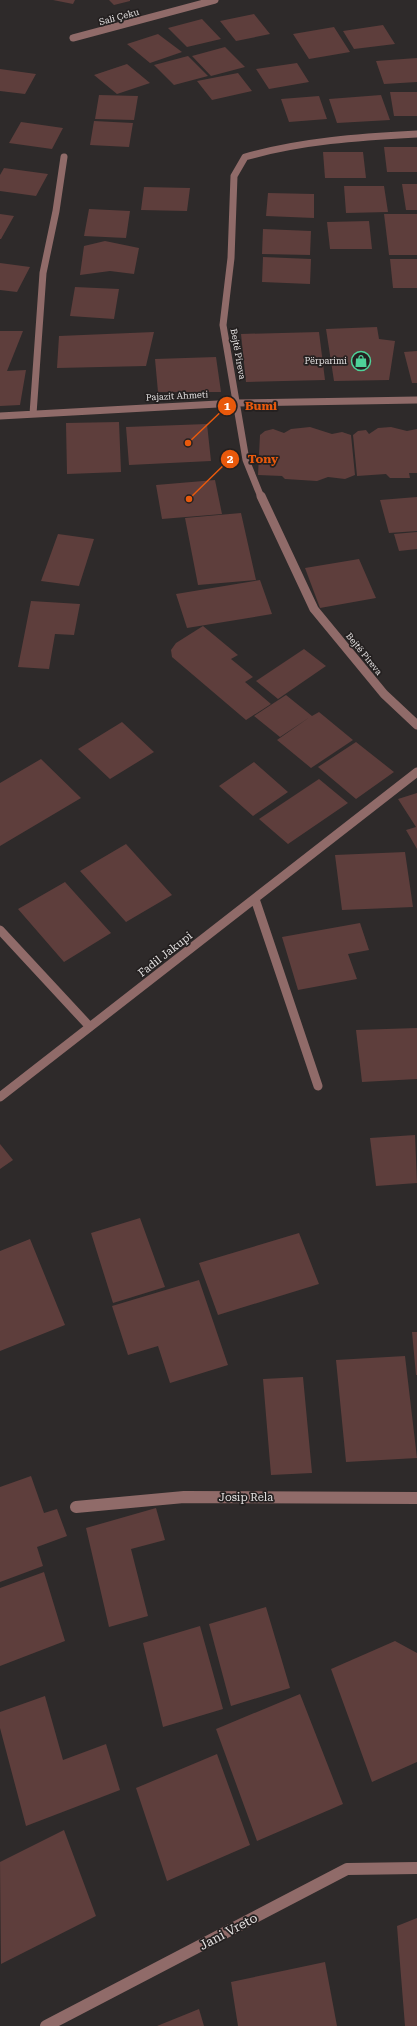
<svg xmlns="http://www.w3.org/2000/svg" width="417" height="2026" viewBox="0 0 417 2026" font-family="'Roboto Serif',serif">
  <rect width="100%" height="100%" fill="#2e2a2a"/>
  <path fill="#5e3e3c" d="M53 0H75L73 4Z
    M109 0H130V1L114 5Z
    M254 14 270 34 236 41 220 21Z
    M202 19 221 39 187 47 168 28Z
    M383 25 395 44 354 49 343 31Z
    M334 27 350 52 309 59 293 34Z
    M158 34 182 52 150 63 127 44Z
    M225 47 245 67 211 76 192 56Z
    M188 56 208 76 174 85 154 65Z
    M417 58V82L384 84 376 61Z
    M297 63 309 82 269 89 256 69Z
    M127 64 150 83 117 94 94 75Z
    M0 69 36 74 25 94 0 91Z
    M238 73 252 91 212 100 197 81Z
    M390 92H417V116H394Z
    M99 95 138 96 134 120 95 119Z
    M381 95 390 120 337 123 329 99Z
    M319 96 327 119 289 122 281 99Z
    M94 121 133 123 129 147 90 145Z
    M21 122 63 128 52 149 9 143Z
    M384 147H417V172H387Z
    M323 152H363L366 178H325Z
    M4 168 48 174 36 196 0 191V175Z
    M402 184H417V210H406Z
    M344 186H384L388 212 346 213Z
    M144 187 190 188 187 211 141 210Z
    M268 193 314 194V218L266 216Z
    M89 209 130 211 126 238 84 236Z
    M0 214 14 216 1 239H0Z
    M384 214H417V255H389Z
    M369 221 372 249H330L327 222Z
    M263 229 311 231 310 255 262 254Z
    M105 241 139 248 134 274 110 271 80 275 84 246Z
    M263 257 311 259 310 284 262 282Z
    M390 259H417V288H393Z
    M0 263 30 267 17 292 0 290Z
    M75 287 119 289 114 319 70 316Z
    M377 327 379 339 395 341 389 380 334 381 326 329Z
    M0 331H23L7 371 26 370 20 405 0 406Z
    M154 332 146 366 57 368 59 336Z
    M319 332 325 380 246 382 241 334Z
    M417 351V383H412L404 352Z
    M216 357 221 392H158L155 359Z
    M119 422 121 472 67 474 66 423Z
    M207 424 211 461 129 465 126 427Z
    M310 427 332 434 342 432 351 435 355 475 345 479 328 477 317 481 285 479 282 476 258 475 260 435 265 431 273 429 284 433 291 429Z
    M391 427 407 431 417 429V473H409L410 478H390L386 474 357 476 353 435 358 431 366 430 369 434 378 428Z
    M215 480 222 514 162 519 156 485Z
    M417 497V531L389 533 380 500Z
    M241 513 256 580 198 585 185 518Z
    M417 532V549L399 551 394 534Z
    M58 534 94 539 79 586 41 581Z
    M359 559 376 598 320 608 305 568Z
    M260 580 272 614 187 628 176 594Z
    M31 601 80 604 74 635 55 634 49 669 18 667Z
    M203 626 238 655 231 659 253 677 245 682 271 704 246 720 172 657 171 650 176 643Z
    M304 649 326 666 278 699 256 681Z
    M286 695 312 716 319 712 353 740 311 768 277 740 310 717 280 737 254 716Z
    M122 722 154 752 110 779 78 749Z
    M356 742 394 772 356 799 318 767Z
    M41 759 81 798 0 846V783Z
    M254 762 288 792 253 816 219 786Z
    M319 779 348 803 288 844 259 819Z
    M417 793V849L406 830 416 827 398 799Z
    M126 844 172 895 126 922 80 871Z
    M405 852 413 907 342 910 335 855Z
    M65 882 111 933 64 962 18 909Z
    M360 923 369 950 348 954 357 979 298 990 282 937Z
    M417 1028V1079L362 1082 356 1030Z
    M415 1135 417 1183 376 1186 370 1138Z
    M0 1144 13 1160 0 1169Z
    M140 1218 165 1287 113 1303 91 1233Z
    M299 1233 319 1284 218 1315 199 1263Z
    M30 1239 65 1325 0 1351V1251Z
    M199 1280 228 1365 170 1383 158 1346 128 1355 112 1306Z
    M412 1332H417V1375H416Z
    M405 1356 417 1458 346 1462 336 1360Z
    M303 1377 312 1473 271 1475 263 1379Z
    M31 1476 44 1513 57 1509 67 1536 37 1547 43 1566 0 1582V1487Z
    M156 1508 165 1540 131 1549 148 1616 109 1627 86 1528Z
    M44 1572 65 1641 0 1666V1588Z
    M266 1607 290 1688 231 1706 209 1624Z
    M200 1626 223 1709 163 1727 143 1643Z
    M395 1641 417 1653V1762L372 1782 331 1669Z
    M300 1694 343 1804 257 1841 216 1729Z
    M45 1696 63 1760 106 1744 120 1790 26 1826 0 1728V1712Z
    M217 1754 250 1845 167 1881 136 1788Z
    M64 1830 96 1916 1 1964 0 1862Z
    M417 1918V2026H405L397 1926Z
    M325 1962 337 2026H238L231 1982Z
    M199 2009 204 2026H157Z"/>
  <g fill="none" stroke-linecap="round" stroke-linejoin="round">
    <path stroke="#906b69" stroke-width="7" d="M73 38 215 0
      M33 414 43 273 56 211 64 157
      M0 416 236 403 417 400
      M261 497 246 460 223 325 231 258 234 176 245 157C301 141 359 137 417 134"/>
    <path stroke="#906b69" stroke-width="9" d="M261 496 314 609 384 694 417 725
      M255 899 318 1086
      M0 930 90 1027
      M0 1097 417 772"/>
    <path stroke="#906b69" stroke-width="12" d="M76 1507 184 1497 417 1498
      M46 2026 347 1869 417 1868"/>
  </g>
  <defs>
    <symbol id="shop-ring" viewBox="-11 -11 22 22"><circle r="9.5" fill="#242020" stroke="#4ed399" stroke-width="1.5"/><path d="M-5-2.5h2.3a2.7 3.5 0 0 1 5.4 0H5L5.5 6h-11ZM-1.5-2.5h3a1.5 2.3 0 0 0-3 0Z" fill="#4ed399"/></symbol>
  </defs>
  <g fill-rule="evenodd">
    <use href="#shop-ring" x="350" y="350" width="22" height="22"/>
  </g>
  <g text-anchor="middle" stroke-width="3.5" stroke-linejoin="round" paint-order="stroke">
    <g font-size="9" fill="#e3e0e0" stroke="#242020">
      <text transform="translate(119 17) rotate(-15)" y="3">Sali Çeku</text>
      <text transform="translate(238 354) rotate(80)" y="3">Bejtë Pireva</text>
      <text transform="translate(177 396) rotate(-3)" y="3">Pajazit Ahmeti</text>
      <text transform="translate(364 654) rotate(51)" y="3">Bejtë Pireva</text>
    </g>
    <g font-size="9" fill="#e3e0e0" stroke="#242020" text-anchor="end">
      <text x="347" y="364">Përparimi</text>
    </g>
    <g font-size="11" fill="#e3e0e0" stroke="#242020">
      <text transform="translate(165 954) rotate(-38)" y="4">Fadil Jakupi</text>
      <text x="246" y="1501">Josip Rela</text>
    </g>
    <g font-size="13" fill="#e3e0e0" stroke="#242020">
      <text transform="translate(228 1931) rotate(-28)" y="5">Jani Vreto</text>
    </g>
  </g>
  <path fill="none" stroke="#e8590c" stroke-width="1.5" d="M188 443L227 406M189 499L230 459"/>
  <g fill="#e8590c" stroke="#242020" stroke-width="1.5">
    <circle cx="188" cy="443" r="4"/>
    <circle cx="189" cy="499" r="4"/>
    <circle cx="227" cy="406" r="10"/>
    <circle cx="230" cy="459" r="10"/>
  </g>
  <g font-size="12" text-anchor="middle" font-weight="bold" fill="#fff">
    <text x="227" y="410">1</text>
    <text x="230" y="463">2</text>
  </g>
  <g font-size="12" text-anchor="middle" font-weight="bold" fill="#e8590c" stroke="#242020" stroke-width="3.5" stroke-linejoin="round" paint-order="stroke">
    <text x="261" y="410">Bumi</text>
    <text x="263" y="463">Tony</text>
  </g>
</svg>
